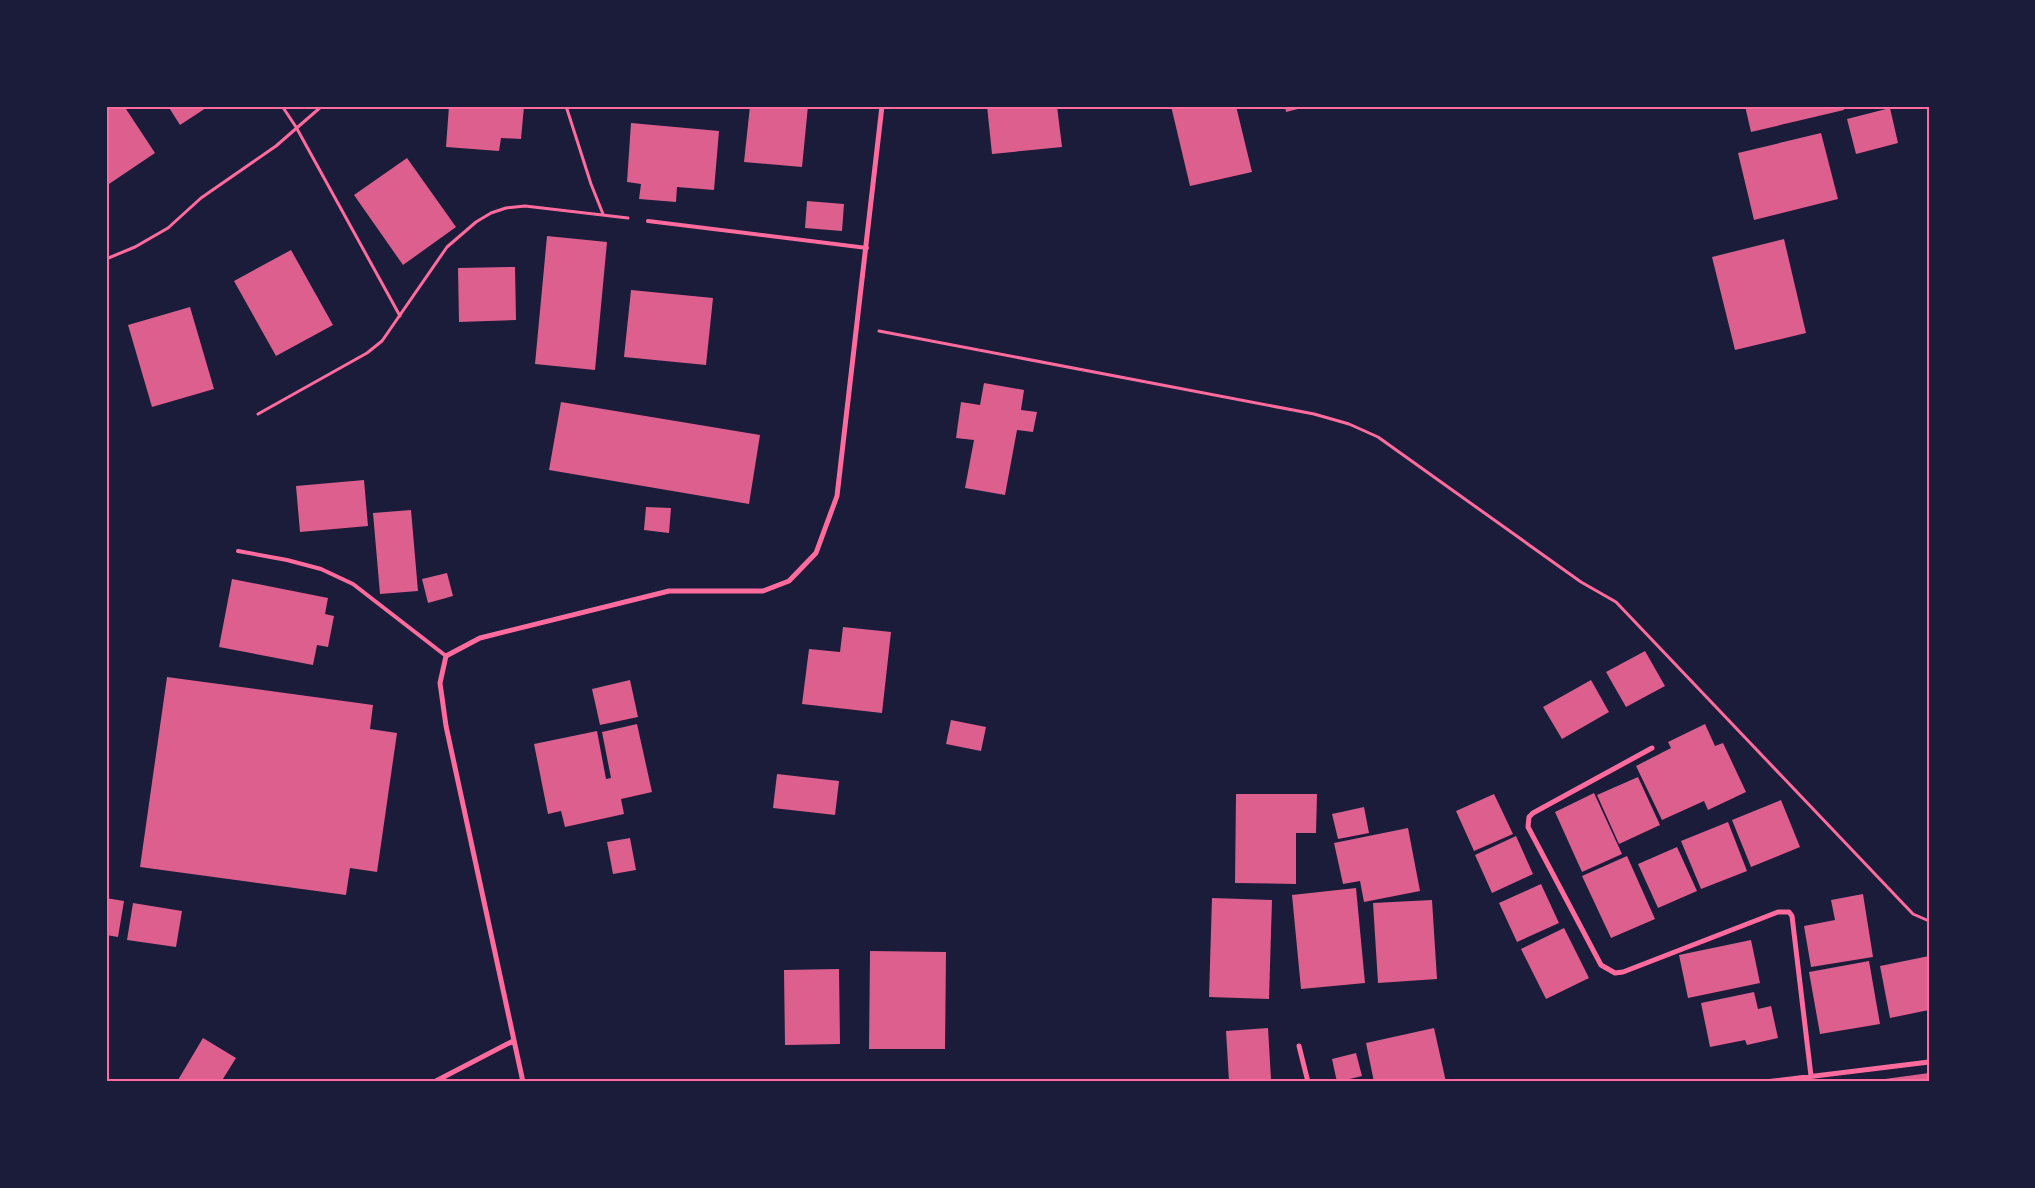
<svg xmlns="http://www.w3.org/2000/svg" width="2035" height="1188" viewBox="0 0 2035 1188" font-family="Poppins,sans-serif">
  <rect width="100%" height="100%" fill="#1b1b3a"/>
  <path fill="#dd5f8e" d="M106 106H124L155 153 106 186Z
    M168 106H209L180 125Z
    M449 106H524L521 139 501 138 499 151 446 147Z
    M750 106H808L802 167 744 162Z
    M987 106H1057L1062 147 992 154Z
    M1171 106H1236L1252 172 1190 186Z
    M1285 106H1306V107L1286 112Z
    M1745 106H1843L1844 110 1751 132Z
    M1890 108 1898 143 1856 154 1847 119Z
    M631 123 719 131 714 190 677 187 676 202 639 199 641 184 627 182Z
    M1821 133 1838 199 1754 220 1738 153Z
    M407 158 456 227 403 265 354 195Z
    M807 201 844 204 842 231 805 228Z
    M547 236 607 242 595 370 535 364Z
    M1784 239 1806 333 1735 350 1712 257Z
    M291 250 333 325 276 356 234 281Z
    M515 267 516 320 459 322 458 268Z
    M631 290 713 298 706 365 624 357Z
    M190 307 214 389 152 407 128 325Z
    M984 383 1024 390 1021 410 1037 412 1033 432 1017 430 1005 495 965 488 974 440 956 438 961 402 980 405Z
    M561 402 760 435 749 504 549 470Z
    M364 480 368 526 300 532 296 486Z
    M646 507 671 508 669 533 644 530Z
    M411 510 418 591 380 594 373 513Z
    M447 573 453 596 428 603 422 579Z
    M232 579 328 598 325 614 334 616 328 647 317 645 313 665 219 647Z
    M843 627 891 632 882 713 802 704 809 649 840 652Z
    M1645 651 1665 686 1626 707 1606 672Z
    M167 677 373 705 370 729 397 733 377 872 350 868 346 895 140 867Z
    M630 680 638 717 600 725 592 689Z
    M1591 680 1609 712 1562 739 1543 707Z
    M951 720 986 727 981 751 946 744Z
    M637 724 652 792 621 799 624 814 565 827 561 811 548 814 534 744 597 731 606 779 611 778 602 732Z
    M1705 724 1715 746 1723 743 1746 792 1708 810 1704 801 1662 820 1636 766 1671 748 1668 742Z
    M777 774 839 781 835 815 773 808Z
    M1638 777 1660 825 1619 844 1597 795Z
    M1594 793 1622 854 1582 872 1555 812Z
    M1236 794H1317L1316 833H1296V884L1235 883Z
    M1494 794 1513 834 1474 851 1456 811Z
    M1781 800 1800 847 1751 867 1732 820Z
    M1364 807 1369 833 1338 839 1332 814Z
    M1728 822 1747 871 1701 889 1681 841Z
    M1408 828 1420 891 1364 902 1360 881 1343 884 1334 843Z
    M1516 836 1533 874 1492 893 1475 855Z
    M630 838 636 870 613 874 607 842Z
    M1677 847 1697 891 1658 908 1638 864Z
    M1627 856 1655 919 1611 938 1582 876Z
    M1541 884 1559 923 1517 942 1499 903Z
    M1356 888 1365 983 1301 989 1292 895Z
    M1863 894 1873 957 1811 967 1804 926 1835 920 1831 900Z
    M106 898 124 901 118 937 106 935Z
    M1212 898 1272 900 1269 999 1209 997Z
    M1432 900 1437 979 1378 983 1373 903Z
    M133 903 182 911 176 947 127 940Z
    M1564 928 1589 978 1546 999 1521 949Z
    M1751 940 1760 983 1688 998 1679 955Z
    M870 951 946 952 945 1049H869Z
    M1929 956V1010L1890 1018 1880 966Z
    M1869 961 1880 1024 1820 1034 1809 972Z
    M839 969 840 1044 785 1045 784 970Z
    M1754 992 1758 1009 1771 1006 1778 1038 1747 1045 1745 1040 1710 1047 1701 1003Z
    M1268 1028 1271 1079 1229 1081 1226 1031Z
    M1434 1028 1446 1082H1374L1366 1043Z
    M203 1038 236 1058 221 1082H180L178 1080Z
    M1356 1053 1362 1076 1337 1082 1332 1059Z
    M1929 1073V1082H1870V1081Z"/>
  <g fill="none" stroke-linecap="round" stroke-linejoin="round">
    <path stroke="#ff6b9d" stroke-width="3" d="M282 106 296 127 400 316
      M566 106 591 184 603 214
      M106 259 135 247 168 228 201 198 276 146 322 106
      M879 331 1314 414 1349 424 1378 437 1581 582 1616 602 1913 914 1929 921
      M258 414 367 353 382 341 447 247 476 222 491 213 506 208 525 206 628 218"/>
    <path stroke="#ff6b9d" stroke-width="4" d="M648 221 867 248
      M238 551 287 560 321 569 353 584 446 656"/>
    <path stroke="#ff6b9d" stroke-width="5" d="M1652 748 1533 813 1529 817 1528 827 1601 965 1615 973 1623 972 1778 912H1789L1792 916 1811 1076
      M1299 1046 1308 1082
      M434 1082 513 1041
      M523 1082 446 726 440 683 446 656 480 638 669 591H763L789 581 816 553 837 496 882 106
      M1765 1082 1929 1062"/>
  </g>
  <rect width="2035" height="1188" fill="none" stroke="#1b1b3a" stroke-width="215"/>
  <rect x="108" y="108" width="1820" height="972" fill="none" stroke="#ff6b9d" stroke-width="2"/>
</svg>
